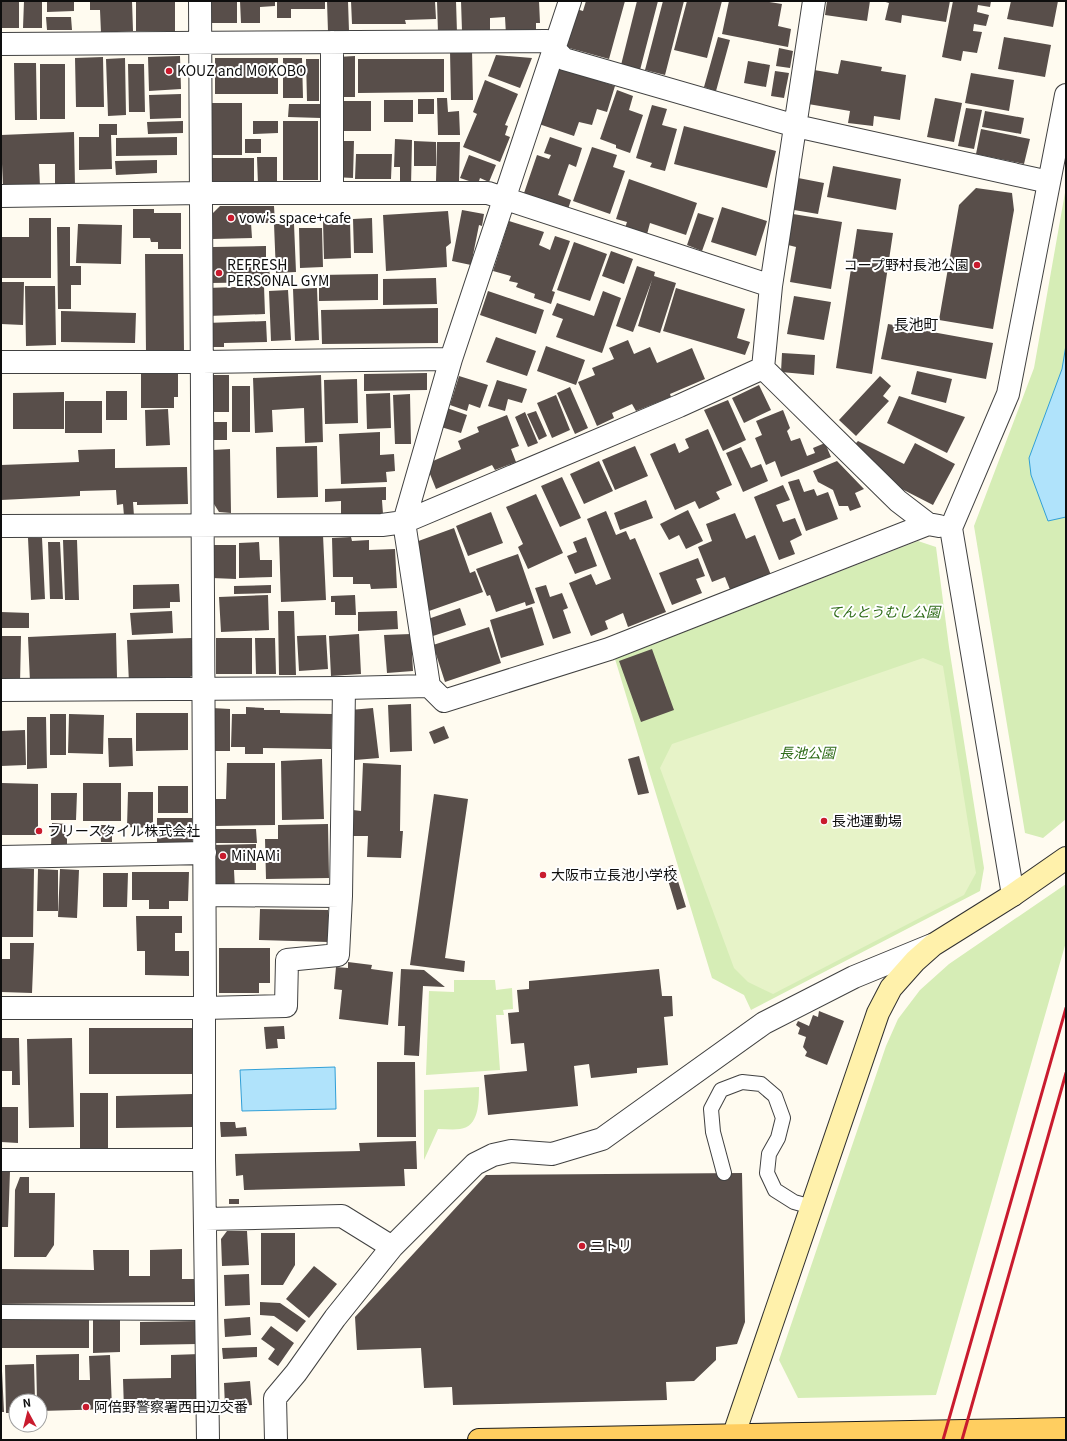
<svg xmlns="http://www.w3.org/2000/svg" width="1067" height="1441" viewBox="0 0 1067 1441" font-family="Georgia,'Noto Sans JP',serif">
  <rect width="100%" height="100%" fill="#fffbf0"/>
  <path fill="#d6edb6" d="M1066 187V819L1043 838 1025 833 974 526 1034 368Z
    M918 541 936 547 949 647 984 868 980 891 751 1010 744 995 712 978 615 659Z
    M1066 884V942L936 1395 798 1398 779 1360 886 1046 898 1019 920 990 949 964Z
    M454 980H495L496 990 512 988 513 1009 503 1010 504 1015H496L500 1070 426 1075 429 991 454 992Z
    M479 1087C479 1102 479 1127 460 1129 453 1130 445 1129 438 1129L424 1160V1090Z"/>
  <path fill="#e7f3c8" d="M923 658 943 666 976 873 964 895 773 994 748 982 734 968 660 768 672 744Z"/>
  <path fill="#b0e3fb" stroke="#319fd7" d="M1066 345V517L1048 521 1031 475 1029 458 1062 369Z
    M335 1067 336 1109 242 1111 240 1070Z"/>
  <path fill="#584e4a" d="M1 1H19V28H1Z
    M24 1H42V28H23Z
    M47 1H74V11L47 12Z
    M90 1H132L133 31 101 33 100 10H90Z
    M136 1H175V31H136Z
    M209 1H237V23H209Z
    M240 1H275V6L260 7V23H241Z
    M277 1H325V9H291V18H277Z
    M327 1H348L349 31 328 32Z
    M351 1H435L436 19 405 20 406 24H352Z
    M437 1H456L457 33H438Z
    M461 1H539L540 23H536V30H531V33L506 35 505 17 490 18V30L462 31Z
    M586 1H625L609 59 562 46 573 8 583 11Z
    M637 1H658L640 70 621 65Z
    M663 1H684L665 75 645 70Z
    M687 1H722L707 58 674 50Z
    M729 1H763L782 4 778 26 791 29 788 47 722 34Z
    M827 1H870L867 21 825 15Z
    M882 1H950L946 22 902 15 901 23 885 20 889 3Z
    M953 1H991L990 7 978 5 977 12 989 15 986 26 974 24 973 31 982 32 977 53 963 51 961 61 942 57Z
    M1011 1H1058L1053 27 1007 19Z
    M46 17H71L72 30H47Z
    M718 37 730 40 716 91 704 87Z
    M1004 37 1051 45 1045 77 998 69Z
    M779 48 793 51 790 68 776 66Z
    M472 50 473 100H451L450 51Z
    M496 55 532 58 520 88 488 76Z
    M180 56 181 89 149 91 148 57Z
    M355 56V97H337V57Z
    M103 57 104 107H76L75 58Z
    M125 58 126 115 108 116 106 59Z
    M215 58H278V94H215Z
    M283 58H302L303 98H283Z
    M306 59H319V101H307Z
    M358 59H444V92L358 93Z
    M841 60 882 67 881 71 906 75 900 120 874 116 873 126 848 123 850 111 808 104 814 70 838 74Z
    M748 61 770 65 766 87 744 83Z
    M14 63H36L37 120H15Z
    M40 64H65V119H40Z
    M128 64H144L145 112H129Z
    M557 67 615 86 607 112 597 109 592 125 579 122 574 136 539 124Z
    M775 71 789 73 784 98 771 96Z
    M971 73 1014 80 1009 111 965 103Z
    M485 80 518 94 505 125 508 126 505 135 510 137 500 162 463 147 477 114 473 112Z
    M617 90 633 96 629 110 643 115 630 153 616 148V145L600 139Z
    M181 94V118L150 119 149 95Z
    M437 98H447L448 112 459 111 460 135H438Z
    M935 98 962 103 954 142 927 137Z
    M418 99H434V114H418Z
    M384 100H413V122H384Z
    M338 101H371V131H338Z
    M211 103H242V155H210Z
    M289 104H321V118L288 117Z
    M652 105 667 109 662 125 677 129 665 171 650 167 652 163 636 158Z
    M966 108 982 110 974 149 958 146Z
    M985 111 1024 118 1021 134 982 127Z
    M183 121V133L148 134 147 122Z
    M253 121H278V133L253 134Z
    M283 121H318V180H283Z
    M99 124H117V135H111L112 169 79 170V137H99Z
    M684 126 776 151 767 188 674 164Z
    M981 129 1030 139 1024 164 976 154Z
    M74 132 75 187H55V164H39L40 187H3L2 164H1V135Z
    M177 137V155L116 156V138Z
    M550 137 582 148 576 167 569 164 558 195 571 200 567 212 523 196 537 155 549 159 551 155 544 153Z
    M245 139H261V153H245Z
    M395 139 412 140 411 186H400V167H394Z
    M335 141H354L353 178 334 177Z
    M414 141 436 142V166H414Z
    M437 142H460L459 182 436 181Z
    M592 147 617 155 613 167 625 171 610 214 573 201Z
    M356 154H392L391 179H355Z
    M469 155 496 165 489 182 480 178 478 184 460 178Z
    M257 157H277V185H258Z
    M210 158H254V185H210Z
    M157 160V173L116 175 115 161Z
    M833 166 901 179 896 210 827 197Z
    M793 177 824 183 818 214 788 209Z
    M629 179 697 203 686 235 650 223 646 238 624 231 627 222 616 219Z
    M976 188 1012 193 1014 210 993 329 939 320 959 205Z
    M220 206H274L275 223H251L252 238 212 239V214Z
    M722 207 767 221 756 256 711 242Z
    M133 209H154V213H181V249H158V242H151L150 238H133Z
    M462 210 484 214 482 226 479 225 471 265 452 261Z
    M448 211 451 243 446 247 447 267 386 271 383 215Z
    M698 213 714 218 702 251 687 245Z
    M793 214 842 222 831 289 790 282 796 247 788 245Z
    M29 218H51V278H2V237H29Z
    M372 218 373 253H354L353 219Z
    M350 220 351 258 324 259 323 221Z
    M509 221 544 232 539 245 550 250 555 236 570 241 552 291 555 292 551 304 534 298 535 294 516 287 518 283 509 281 511 276 493 271Z
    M78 224 122 225 121 264 76 263Z
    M274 224H294L296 272 276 273Z
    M57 227H70V266H81V285H71V309H58Z
    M299 228H322L323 267 300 268Z
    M857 229 893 233 872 374 836 368Z
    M574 242 607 254 590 301 557 290Z
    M266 246V262H269L270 282 211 283 210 264 213 263V247Z
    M611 251 633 259 624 284 602 276Z
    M145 254H183L184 352 146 353Z
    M637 266 655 272 654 276 676 283 660 333 638 326 652 280 633 332 616 326Z
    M378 274V300L319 301V275Z
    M436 278 437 304 383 305V279Z
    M1 282H24L23 325 1 324Z
    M25 286H55L56 345 26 346Z
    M264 286 265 314 208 316 207 288Z
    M317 288 319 340 295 341 293 289Z
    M676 288 745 309 737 338 750 342 745 355 663 331Z
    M288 290 291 340 271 341 269 291Z
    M488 291 544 310 536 334 480 315Z
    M603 291 621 298 602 353 556 337 563 319 552 315 557 303 594 316Z
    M794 296 831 302 824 340 787 334Z
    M438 308V343L322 344 321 310Z
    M61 311 136 313 135 343 61 342Z
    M266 321 267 342 224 343V347H206V323Z
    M888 324 993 343 986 379 881 359Z
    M496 337 536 351 527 376 486 362Z
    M628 340 634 354 650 347 657 363 692 348 705 379 670 394 671 397 636 411 632 404 612 413 614 418 597 426 578 382 595 375 592 368 614 359 609 348Z
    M546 346 585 360 576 385 537 371Z
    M782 353 815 355 814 375 781 372Z
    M917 371 952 379 946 403 911 394Z
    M427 373V390L364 391V374Z
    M141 374H178V397H174V408H141Z
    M209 375H229V412H209Z
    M321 375 323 442 305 443 304 408 272 410 273 432 255 433 253 378Z
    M459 376 488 385 480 408 469 404 467 411 450 405Z
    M880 376 891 386 883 396 889 401 856 436 839 420Z
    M357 379 358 423 325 424 324 380Z
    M497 380 527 389 522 403 508 399 505 411 488 406Z
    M759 385 771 410 744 423 732 398Z
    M232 386H250V432H232Z
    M570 387 588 428 575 434 557 393Z
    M106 391H127V420H106Z
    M64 392V429H13V393Z
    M390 393 391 428 367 429 366 394Z
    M410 394 411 444H395L393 395Z
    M556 395 570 430 552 438 537 403Z
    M899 396 965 417 947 453 887 423Z
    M728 400 746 440 723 451 704 410Z
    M65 401H102V433H65Z
    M447 408 467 415 461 433 441 427Z
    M168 409 170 445 146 446 145 410Z
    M783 410 790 428 787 431 791 441 800 438 807 456 815 453 813 448 825 443 831 457 781 477 775 461 766 465 755 438 762 435 756 421Z
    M536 411 547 436 539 440 527 414Z
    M525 412 538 443 528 447 515 417Z
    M507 415 519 446 511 449 516 462 495 470 492 465 436 489 426 464 461 449 458 441 479 432 477 427Z
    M211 422H227V440H211Z
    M708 429 732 485 716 492 720 499 699 509 695 501 675 510 650 454 675 443 679 453 689 448 685 439Z
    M380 432V455L394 454 395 471 386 472 387 482 341 484 339 434Z
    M858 441 904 464 915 443 955 464 933 505 894 485 853 446Z
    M317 446 318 497 277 498 276 447Z
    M635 446 648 476 615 490 602 460Z
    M741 447 751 468 761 464 768 481 743 492 726 453Z
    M115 449V468L187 467 188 504 137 505V502H133L134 516H124L123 504 117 505 116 490 80 491V496L1 500V465L79 462 78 450Z
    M230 449 231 513 219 512 214 504 213 450Z
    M599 461 613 491 584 504 570 474Z
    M837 461 864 489 855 493 861 507 850 511 848 506H839L833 490 818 482 813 471Z
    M562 477 581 518 560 527 541 486Z
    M799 479 804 492 814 489 817 496 828 492 838 519 806 531 788 482Z
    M783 485 790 500 776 505 783 522 795 518 802 535 790 541 795 554 779 560 754 497Z
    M386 487V500H382L383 514 341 516V501L325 502V489Z
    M536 494 563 553 528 569 518 547 523 544 506 507Z
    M646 500 653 518 620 530 614 513Z
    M688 510 703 541 686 549 679 535 669 540 660 524Z
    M606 511 616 535 626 531 630 540 635 538 666 612 628 627 623 613 605 621 608 629 591 636 569 583 591 574 596 585 611 579 587 519Z
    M491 512 503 543 468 556 456 526Z
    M735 513 746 539 755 535 771 575 731 592 725 577 712 582 698 547 712 541 706 524Z
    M454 528 470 573 475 571 483 592 429 611 417 576 413 543Z
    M323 535 326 600 281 602 279 537Z
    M351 537 352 541 369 540V550L395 549 397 588 371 589 370 584H353V577H333L332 538Z
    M586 537 597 566 575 574 567 556 577 552 573 542Z
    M28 538H42L45 599 31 600Z
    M63 540H77L79 600H65Z
    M48 542H60L63 599H50Z
    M259 542 260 560H272V577L239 578V543Z
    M212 545H236V579L212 578Z
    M518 554 535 603 526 606 525 602 496 612 490 595 487 596 476 569Z
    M698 558 705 576 696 579 702 593 672 605 659 573Z
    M179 584 180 602H170V608L133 609V585Z
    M271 585V593L234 594V586Z
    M546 585 550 597 562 593 568 608 563 610 571 633 553 639 535 588Z
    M268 595 269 630 221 632 219 597Z
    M355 595 356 615H335V602H331V596Z
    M532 607 544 645 501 658 490 620Z
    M460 608 466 625 433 636 428 619Z
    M172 611 173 633 132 635 130 613Z
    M278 611H294L296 675H279Z
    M397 611 398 629 358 631V612Z
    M1 612 29 613V628H1Z
    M489 627 501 663 445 682 433 645Z
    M116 633 117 678 30 682 28 637Z
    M359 634 361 674 331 676 329 636Z
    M411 634 413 671 387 673 384 635Z
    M326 635 328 669 299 671 297 636Z
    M1 636H21L20 684 1 683Z
    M192 638 193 675 186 680 129 683 127 640Z
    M216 638H252V674H216Z
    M255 638H275L276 674H256Z
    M652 649 674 710 641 722 619 661Z
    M411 704 412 751 390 752 388 705Z
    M246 707 264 708V710H280V713L332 714 331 749 263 748V754H245V747H231L232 714H246Z
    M212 708 230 709V751H211Z
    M373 708 379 758 355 760 350 710Z
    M136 713H188V750L136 751Z
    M50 714H66V755H50Z
    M69 714 104 715 103 754 68 753Z
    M27 717H46L47 768 27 769Z
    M444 726 449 738 434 744 429 732Z
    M25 730 26 765 1 766V731Z
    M108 738H132L133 766 109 767Z
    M639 756 649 793 638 795 628 759Z
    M322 759 324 819 282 820 281 761Z
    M227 763H275V825L214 826V799H226Z
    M363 763 401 765 400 831H403L401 858 367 857 368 836H353V810L361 811Z
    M2 783 38 784V835H2Z
    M83 783H121V821H83Z
    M158 786H188V813H158Z
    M128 792H153V828L127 827Z
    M51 793H77L76 820H51Z
    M434 794 468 799 445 958 465 961 464 972 410 965Z
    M157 818H192V845H157Z
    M52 823 67 824V846H51Z
    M328 824 329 878 266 879 265 839H278V825Z
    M100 825H112V842H101Z
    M214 829H256L257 843H214Z
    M256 844V870H234L235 890H220L214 883 213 845Z
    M673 865 686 907 677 910 664 867Z
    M2 868 34 869 33 937H2Z
    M38 869 58 870V911H37Z
    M60 869 79 870 77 918 58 917Z
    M132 872H189L188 901H169V909H149V900H132Z
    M103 873H128L127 907H103Z
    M260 909 328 910V942L259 940Z
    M136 916H182V933H175V951H189V976L145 975V951H137Z
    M10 943H34L32 993 1 992V959H10Z
    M219 948H270V983H259V993H219Z
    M348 962 372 965 371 969 393 972 388 1025 339 1019 342 990 334 989 336 967 348 968Z
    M401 969 424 970 445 987 423 986 419 1056 404 1055 405 1026H398Z
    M659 969 662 996H672L673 1016 664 1017 668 1065 637 1068V1073L591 1078 589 1064 574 1066 578 1106 488 1115 484 1075 527 1071 524 1043 511 1044 508 1013 519 1012 517 990 529 989V981Z
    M819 1011 844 1021 827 1065 805 1056 807 1052 803 1047 806 1037 798 1034 800 1028 796 1025 798 1021 809 1026 813 1015 818 1017Z
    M284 1026 285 1039H277L278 1048 266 1049 264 1027Z
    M89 1028H193V1074H89Z
    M1 1038H19L20 1085H12V1071H1Z
    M72 1038 74 1127 29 1128 27 1039Z
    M377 1062H415L416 1137H377Z
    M80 1093H108V1151H80Z
    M193 1094V1127L116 1128V1096Z
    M1 1107H18V1143L1 1142Z
    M220 1122H235L236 1128 246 1127 247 1136 221 1137Z
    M416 1141 417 1169H404L405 1186 244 1190 243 1175 236 1176 235 1154 360 1151 359 1143Z
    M1 1171H10L8 1227H1Z
    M742 1173 745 1322 737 1344 716 1347V1360L694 1381 666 1382 667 1400 453 1405 452 1387 424 1388 421 1348 357 1350 355 1317 486 1175Z
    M20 1177H29V1193H55L54 1245 46 1257H14L15 1190Z
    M229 1199H239V1204H229Z
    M227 1231H247L249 1265 222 1266 221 1239Z
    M261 1233H295V1265L283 1285H261Z
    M182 1249V1279H198V1293L194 1302 1 1304V1269L94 1270 93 1250H129V1276H150V1250Z
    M314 1266 337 1284 309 1318 286 1299Z
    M249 1274 250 1305 225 1306 224 1275Z
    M260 1302 280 1303 306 1321 297 1332 274 1316 260 1315Z
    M250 1317 251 1335 225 1337 224 1319Z
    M1 1320H89V1348H1Z
    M93 1320H120V1352L93 1353Z
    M198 1321V1344L140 1345V1322Z
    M271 1326 294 1343 278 1366 268 1359 275 1349 261 1339Z
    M257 1347V1357L223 1359 222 1348Z
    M79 1354V1380H90L89 1356 110 1355 112 1409 40 1411V1401H37L36 1355Z
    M200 1354 202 1408 124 1410 123 1379 171 1378V1355Z
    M34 1364 35 1401H16V1413H6L5 1365Z
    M1 1371H2L4 1412H1Z
    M250 1381 252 1405 225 1407 224 1383Z"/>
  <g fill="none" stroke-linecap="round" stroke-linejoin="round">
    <defs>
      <path id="lane" d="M724 1173 713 1132 711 1109 721 1090 742 1082 761 1084 775 1096 783 1118 778 1138 769 1154 767 1173 775 1190 794 1202 812 1207
        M1 1312 207 1313"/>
      <path id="street" d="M200 1 205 998 204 1008V1160L208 1440
        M570 1 451 359 404 522 429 686 444 701 609 649 928 524
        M1 44 547 41 564 59 796 126 1049 182
        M332 193V42
        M1 196 202 193H488L771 286
        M1 362H202L451 359
        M763 368 771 286 814 1
        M763 368 898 501 928 524 939 526
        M1 526 382 525 404 522 679 406 763 368
        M1 690 344 688 429 686
        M1 857 205 853
        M205 895 341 896
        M1013 895 951 528 1008 394 1066 95
        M1 1008H204L286 1006 287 960 338 955 341 896 344 688
        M1 1160H204
        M205 1219 342 1216 392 1247
        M276 1440 275 1398 296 1373 335 1318 392 1247 475 1164 493 1155 511 1151 552 1154 602 1139 764 1023 854 977 932 945"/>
      <path id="secondary" d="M732 1440 878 1013 891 988 915 961 933 945 1013 895 1066 858"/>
      <path id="primary" d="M479 1440 1066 1429"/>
    </defs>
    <use href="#lane" stroke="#414141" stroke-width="16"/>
    <use href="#street" stroke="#414141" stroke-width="24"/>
    <use href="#secondary" stroke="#303030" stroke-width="24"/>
    <use href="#primary" stroke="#1f1f1f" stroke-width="24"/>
    <use href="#lane" stroke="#fff" stroke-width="14"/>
    <use href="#street" stroke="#fff" stroke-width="22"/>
    <use href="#secondary" stroke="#fff1ab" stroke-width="22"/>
    <use href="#primary" stroke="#ffce60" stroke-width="22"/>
    <path stroke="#c91b2e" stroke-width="3" d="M943 1440 1066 1008
      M962 1440 1066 1073"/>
  </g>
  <g fill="#c91b2e" stroke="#fff" stroke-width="1.5">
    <circle cx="169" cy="71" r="4"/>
    <circle cx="231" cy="218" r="4"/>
    <circle cx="977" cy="265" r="4"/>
    <circle cx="219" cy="273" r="4"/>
    <circle cx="824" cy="821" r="4"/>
    <circle cx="39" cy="831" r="4"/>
    <circle cx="223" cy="856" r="4"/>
    <circle cx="543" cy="875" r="4"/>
    <circle cx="582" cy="1246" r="4"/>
    <circle cx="86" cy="1407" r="4"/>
  </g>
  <g text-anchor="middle" stroke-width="4" stroke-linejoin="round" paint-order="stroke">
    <g font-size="14" fill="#0e0e0e" stroke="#fff" text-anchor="start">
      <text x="177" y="76">KOUZ and MOKOBO</text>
      <text x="239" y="223">vow's space+cafe</text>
      <text x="227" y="270">REFRESH<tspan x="227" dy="16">PERSONAL GYM</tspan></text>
      <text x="969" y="270" text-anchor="end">コープ野村長池公園</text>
      <text x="832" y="826">長池運動場</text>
      <text x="47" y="836">フリースタイル株式会社</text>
      <text x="231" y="861">MiNAMi</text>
      <text x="551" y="880">大阪市立長池小学校</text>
      <text x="590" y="1251">ニトリ</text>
      <text x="94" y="1412">阿倍野警察署西田辺交番</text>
    </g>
    <g font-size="14" font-style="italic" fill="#2f6c19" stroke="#fff">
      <text x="884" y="617">てんとうむし公園</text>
      <text x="807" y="758">長池公園</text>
    </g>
    <g font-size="15" fill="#0e0e0e" stroke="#fff">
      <text x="916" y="330">長池町</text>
    </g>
  </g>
  <rect width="1067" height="1441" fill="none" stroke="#0e0e0e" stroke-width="4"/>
  <g transform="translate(28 1413) rotate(353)"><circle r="19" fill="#ffffff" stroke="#9f9f9f"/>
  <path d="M0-3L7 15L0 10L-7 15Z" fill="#c91b2e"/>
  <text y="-6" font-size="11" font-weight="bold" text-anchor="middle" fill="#0e0e0e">N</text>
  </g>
</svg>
